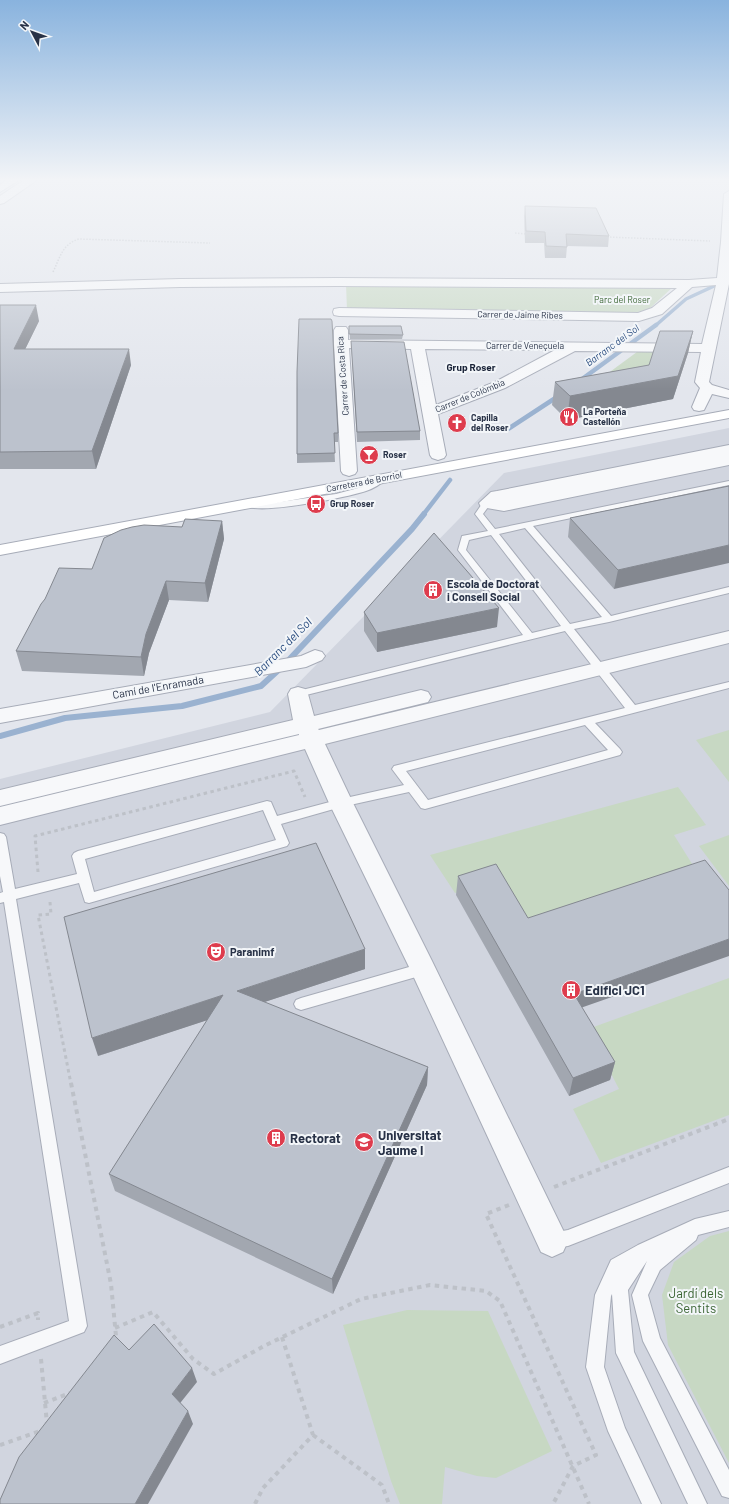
<svg xmlns="http://www.w3.org/2000/svg" width="729" height="1504" viewBox="0 0 729 1504" font-family="Barlow,sans-serif">
  <rect width="100%" height="100%" fill="#e3e6ed"/>
  <path fill="#d1d5df" d="M729 428V1504H0V779L270 712 504 473Z"/>
  <path fill="#c7d8c3" d="M346 284 674 286 648 310 627 314 347 310Z
    M657 348 645 388 569 402 641 349Z
    M729 730V782L696 740Z
    M678 787 706 825 674 835 699 875 528 931 494 881 455 893 430 855Z
    M729 835V886L699 846Z
    M729 978V1115L601 1163 573 1109 619 1089 588 1029Z
    M729 1231V1463L668 1345 662 1295 674 1262 710 1236Z
    M407 1310 488 1311 552 1451 496 1478 477 1476 445 1467 442 1504H400L391 1481 343 1325Z"/>
  <g fill="none" stroke-linecap="round" stroke-linejoin="round">
    <path stroke="#9ab2d0" stroke-width="3.5" d="M655 326 686 299 729 279"/>
    <path stroke="#9ab2d0" stroke-width="4.5" d="M578 382 656 325
      M508 429 560 395
      M423 515 450 480"/>
    <path stroke="#9ab2d0" stroke-width="6" d="M0 736 65 718 182 706 261 686 285 664 412 529 424 514"/>
    <defs>
      <path id="service" d="M380 476H383L387 478C382 483 373 489 366 491 349 497 256 516 245 505L249 502 272 503 336 494 362 487Z
        M729 481V485L533 526 611 616 729 587V593L609 622 574 629 635 705 729 682V688L595 723 620 749 622 752 620 755 425 809 421 808 409 792 341 807 281 824 289 843 287 846 89 903 85 902 79 883 16 899 87 1326 84 1332 0 1364V1346L69 1321 4 902 0 903V893L3 892 0 876V833L4 834 6 837 15 889 77 874 72 856 74 853 78 851 267 801 271 802 277 816 341 799 404 785 392 769 394 766 625 708 565 631 298 697 293 694 298 691 523 635 458 550 462 536 488 531 475 514 484 501H490L491 503 483 514 495 529ZM525 528 602 617 570 624 499 534ZM491 535 561 626 532 633 466 550 469 540ZM585 725 608 750 428 800 406 771ZM263 810 276 840 94 892 85 859Z
        M423 963 428 965 430 969 428 973 423 975 301 1010 296 1008 294 1004 296 1000 301 998Z
        M729 1167V1183L568 1246 552 1248 546 1246 544 1240 546 1234 568 1230Z
        M729 1211V1227L698 1235 696 1240 660 1270 648 1295 660 1338 729 1470V1498L722 1496 643 1341 632 1295 647 1261 628 1290 634 1352 707 1504H688L619 1359 616 1353 612 1294 611 1296 604 1367 625 1428 661 1504H642L608 1431 586 1367 595 1295 611 1260 638 1245 695 1219Z"/>
      <path id="minor" d="M24 180H37L4 203 0 204V196Z
        M729 191V284L709 382 712 385 729 390V398L712 394 704 410 699 411 694 410 692 407 700 388 695 382 701 352 575 351 505 388 438 414 446 455 444 458 438 460 432 458 430 455 411 349 349 348 357 471 355 474 349 476 343 474 341 471 334 344V330L336 327H346L348 330V340L702 344 716 285 692 287 662 314 639 321 339 316 334 315 333 312 334 309 339 308 638 313 652 308 677 288 338 286 180 287 0 292V284L180 279 338 278 689 280 717 278 721 242 724 194ZM425 349 555 350 495 382 436 405Z
        M729 445V455L501 501 729 455V465L504 511 481 507 479 503 491 492 497 491Z
        M729 631V643L325 744 353 803 432 961 563 1230 568 1241 563 1252 552 1257 541 1252 410 969 329 803 305 749 0 825V807L299 735V734L0 806V790L293 720 288 694 291 689 298 687 305 689 308 694 314 716 421 690 428 692 431 697 428 702 318 729 319 730Z
        M315 650 322 652 325 656 322 660 306 667 0 723V709L301 656Z"/>
      <path id="secondary" d="M729 410V418L0 555V545Z"/>
      <path id="primary" d="M6 180H19L0 192V185Z"/>
    </defs>
    <use href="#service" stroke="#a7acb8" stroke-width="2"/>
    <use href="#minor" stroke="#a7acb8" stroke-width="2"/>
    <use href="#secondary" stroke="#a7acb8" stroke-width="2"/>
    <use href="#primary" stroke="#a1aaba" stroke-width="2"/>
    <path stroke="#bdc1c8" stroke-width="1.5" stroke-dasharray="1.5 1.5" stroke-linecap="butt" d="M515 233 526 234
      M607 237 710 241
      M53 272C60 258 62 244 79 239L210 243"/>
    <path stroke="#bdc1c8" stroke-width="3" stroke-dasharray="3.5 3.5" stroke-linecap="butt" d="M38 872 35 836 294 771 305 797
      M50 902 51 914 38 915 71 1084"/>
    <path stroke="#bdc1c8" stroke-width="4" stroke-dasharray="4.5 4.5" stroke-linecap="butt" d="M71 1083 111 1284 116 1336 115 1340
      M554 1187 729 1119
      M509 1205 486 1214 596 1455 573 1466 553 1504
      M0 1327 38 1313V1320
      M115 1328 153 1312 193 1359 214 1374 264 1346 361 1299 430 1285 486 1291 500 1301 589 1504
      M41 1359 47 1424
      M44 1403 70 1393
      M313 1435 382 1485 389 1504
      M0 1445 43 1430
      M255 1504 263 1488 313 1435 282 1337"/>
    <use href="#service" fill="#f7f8fa" fill-rule="evenodd"/>
    <use href="#minor" fill="#f7f8fa" fill-rule="evenodd"/>
    <use href="#secondary" fill="#fff" fill-rule="evenodd"/>
    <use href="#primary" fill="#fff" fill-rule="evenodd"/>
  </g>
  <path fill="#a2a7b0" d="M525 206 609 236 608 247 567 246 566 258H545L544 243H525L524 216Z
    M0 305 39 321 25 349 131 365 96 469H0Z
    M349 326 403 335 402 339H350Z
    M693 331 688 353 673 399 567 420 552 405 555 382 649 365Z
    M351 341 420 431V440L357 442Z
    M297 372 338 433V442H334L335 462 297 463Z
    M729 486 614 589 568 537 570 518Z
    M222 521 224 539 208 602 169 600 149 653 144 676 22 671 16 651 92 569 182 527Z
    M364 612 497 627 377 652 364 631Z
    M458 876 582 1008 615 1062 610 1080 569 1096 456 895Z
    M365 949V969L264 1002 428 1067 427 1085 333 1294 115 1191 109 1174 207 1020 98 1056Z"/>
  <path fill="#848890" d="M36 305 39 321 17 366 14 349Z
    M693 331 688 353 673 399 567 420 570 396 678 376Z
    M129 349 131 365 96 469 92 451Z
    M222 521 224 539 208 602 205 583Z
    M729 545V563L614 589 618 570Z
    M166 581 169 600 149 653 144 676 141 657 146 634Z
    M499 608 497 627 377 652V633Z
    M729 939V956L569 1012 574 994Z
    M365 949V969L240 1010 237 991Z
    M223 995 226 1014 98 1056 92 1038Z
    M615 1062 610 1080 569 1096 573 1078Z
    M428 1067 427 1085 333 1294 332 1279Z
    M192 1368 197 1382 177 1407 172 1394Z
    M188 1411 193 1424 148 1504H135Z"/>
  <path fill="#bcc2cd" stroke="#848890" d="M525 206 596 208 609 236 566 234 567 247 546 246 545 232 526 231Z
    M0 305H36L14 349H129L92 451 0 452Z
    M299 319H331L332 321 338 433H334L335 453 297 454V372Z
    M349 326H401L403 335 349 334Z
    M660 331H693L678 376 570 396 555 382 649 365Z
    M351 341 404 342 420 431 357 432Z
    M729 486V545L618 570 570 518Z
    M185 519 222 521 205 583 166 581 146 634 141 657 16 651 41 604 45 599 59 568 92 569 104 538 121 530 132 527 144 525 182 527Z
    M434 533 499 608 377 633 364 612Z
    M316 843 365 949 237 991 428 1067 332 1279 109 1174 223 995 92 1038 64 917Z
    M705 860 729 890V939L574 994 615 1062 573 1078 458 876 496 864 528 918Z
    M154 1324 192 1368 172 1394 188 1411 135 1504H0V1500L19 1457 114 1335 129 1350Z"/>
  <linearGradient id="sky" x2="0" y2="1"><stop stop-color="#89b3de"/><stop offset="0.46" stop-color="#f2f4f7"/><stop offset="1" stop-color="#f2f4f7" stop-opacity="0"/></linearGradient>
  <rect width="729" height="391" fill="url(#sky)"/>
  <defs>
    <symbol id="restaurant-disc" viewBox="-11 -11 22 22"><circle r="9.5" fill="#de3c4d" stroke="#f3f6f9"/><path d="M-5-6h1v4h1v-4h1v4h1v-4h1v5L-1.5 .5V6h-2V.5L-5-1ZM5-6V6H3V1.5H1.5Q1.5-4 5-6Z" fill="#fff"/></symbol>
    <symbol id="church-disc" viewBox="-11 -11 22 22"><circle r="9.5" fill="#de3c4d" stroke="#f3f6f9"/><path d="M-1.2-6h2.4v3.5h3.3v2.4h-3.3V6h-2.4V-.1h-3.3v-2.4h3.3Z" fill="#fff"/></symbol>
    <symbol id="bar-disc" viewBox="-11 -11 22 22"><circle r="9.5" fill="#de3c4d" stroke="#f3f6f9"/><path d="M-6-5H6L.8 .8V4.5H3.5V6h-7V4.5H-.8V.8Z" fill="#fff"/></symbol>
    <symbol id="bus-disc" viewBox="-11 -11 22 22"><circle r="9.5" fill="#de3c4d" stroke="#f3f6f9"/><path d="M-5-6H5V4H4V6H2V4H-2V6H-4V4H-5ZM-3.5-4V0h7V-4ZM-3.5 1.2v1.5H-2V1.2ZM2 1.2v1.5H3.5V1.2Z" fill="#fff"/></symbol>
    <symbol id="building-disc" viewBox="-11 -11 22 22"><circle r="9.5" fill="#de3c4d" stroke="#f3f6f9"/><path d="M-4-6H4V6H1V3H-1V6H-4ZM-2.5-4.3h1.7v1.8h-1.7ZM.8-4.3h1.7v1.8H.8ZM-2.5-1h1.7V.8h-1.7ZM.8-1h1.7V.8H.8Z" fill="#fff"/></symbol>
    <symbol id="theatre-disc" viewBox="-11 -11 22 22"><circle r="9.5" fill="#de3c4d" stroke="#f3f6f9"/><path d="M-5-5.5Q0-4 5-5.5V0Q5 5 0 6Q-5 5-5 0ZM-3.3-2.5H-1v1.5H-3.3ZM1-2.5H3.3v1.5H1ZM-2.8 1Q0 5.5 2.8 1Z" fill="#fff"/></symbol>
    <symbol id="university-disc" viewBox="-11 -11 22 22"><circle r="9.5" fill="#de3c4d" stroke="#f3f6f9"/><path d="M0-5L7-2L0 1L-7-2ZM-4 1L0 2.5L4 1V4Q0 6-4 4Z" fill="#fff"/></symbol>
  </defs>
  <g fill-rule="evenodd">
    <use href="#restaurant-disc" x="558" y="406" width="22" height="22"/>
    <use href="#church-disc" x="446" y="412" width="22" height="22"/>
    <use href="#bar-disc" x="358" y="444" width="22" height="22"/>
    <use href="#bus-disc" x="305" y="493" width="22" height="22"/>
    <use href="#building-disc" x="422" y="579" width="22" height="22"/>
    <use href="#theatre-disc" x="205" y="941" width="22" height="22"/>
    <use href="#building-disc" x="560" y="979" width="22" height="22"/>
    <use href="#building-disc" x="265" y="1127" width="22" height="22"/>
    <use href="#university-disc" x="353" y="1131" width="22" height="22"/>
  </g>
  <g text-anchor="middle" stroke-width="4" stroke-linejoin="round" paint-order="stroke">
    <g font-size="9" fill="#3b6534" stroke="#f3f6f9">
      <text x="622" y="303">Parc del Roser</text>
    </g>
    <g font-size="9" fill="#283247" stroke="#f3f6f9">
      <text transform="translate(520 315) rotate(1)" y="3">Carrer de Jaime Ribes</text>
      <text x="525" y="349">Carrer de Veneçuela</text>
      <text transform="translate(343 376) rotate(-94)" y="3">Carrer de Costa Rica</text>
      <text transform="translate(470 396) rotate(-22)" y="3">Carrer de Colòmbia</text>
      <text transform="translate(364 482) rotate(-11)" y="3">Carretera de Borriol</text>
    </g>
    <g font-size="9" font-weight="bold" fill="#283247" stroke="#f3f6f9" text-anchor="start">
      <text x="583" y="415">La Porteña<tspan x="583" dy="10">Castellón</tspan></text>
      <text x="471" y="421">Capilla<tspan x="471" dy="10">del Roser</tspan></text>
      <text x="383" y="458">Roser</text>
      <text x="330" y="507">Grup Roser</text>
    </g>
    <g font-size="10" font-style="italic" fill="#2d4f81" stroke="#f3f6f9">
      <text transform="translate(612 345) rotate(-36)" y="4">Barranc del Sol</text>
    </g>
    <g font-size="10" font-weight="bold" fill="#1a2338" stroke="#f3f6f9">
      <text x="471" y="371">Grup Roser</text>
    </g>
    <g font-size="11" font-weight="bold" fill="#283247" stroke="#f3f6f9" text-anchor="start">
      <text x="447" y="588">Escola de Doctorat<tspan x="447" dy="13">i Consell Social</tspan></text>
      <text x="230" y="956">Paranimf</text>
    </g>
    <g font-size="11" fill="#283247" stroke="#f3f6f9">
      <text transform="translate(158 687) rotate(-10)" y="4">Camí de l'Enramada</text>
    </g>
    <g font-size="12" font-style="italic" fill="#2d4f81" stroke="#f3f6f9">
      <text transform="translate(283 647) rotate(-45)" y="4">Barranc del Sol</text>
    </g>
    <g font-size="13" font-weight="bold" fill="#283247" stroke="#f3f6f9" text-anchor="start">
      <text x="585" y="995">Edifici JC1</text>
      <text x="378" y="1140">Universitat<tspan x="378" dy="15">Jaume I</tspan></text>
      <text x="290" y="1143">Rectorat</text>
    </g>
    <g font-size="13" fill="#3b6534" stroke="#f3f6f9">
      <text x="696" y="1298">Jardí dels<tspan x="696" dy="15">Sentits</tspan></text>
    </g>
  </g>
  <g transform="translate(32 32) rotate(311)" stroke="#f3f6f9" stroke-width="3" paint-order="stroke">
  <path d="M0-3L7 15L0 10L-7 15Z" fill="#283247"/>
  <text y="-6" font-size="11" font-weight="bold" text-anchor="middle" fill="#283247">N</text>
  </g>
</svg>
